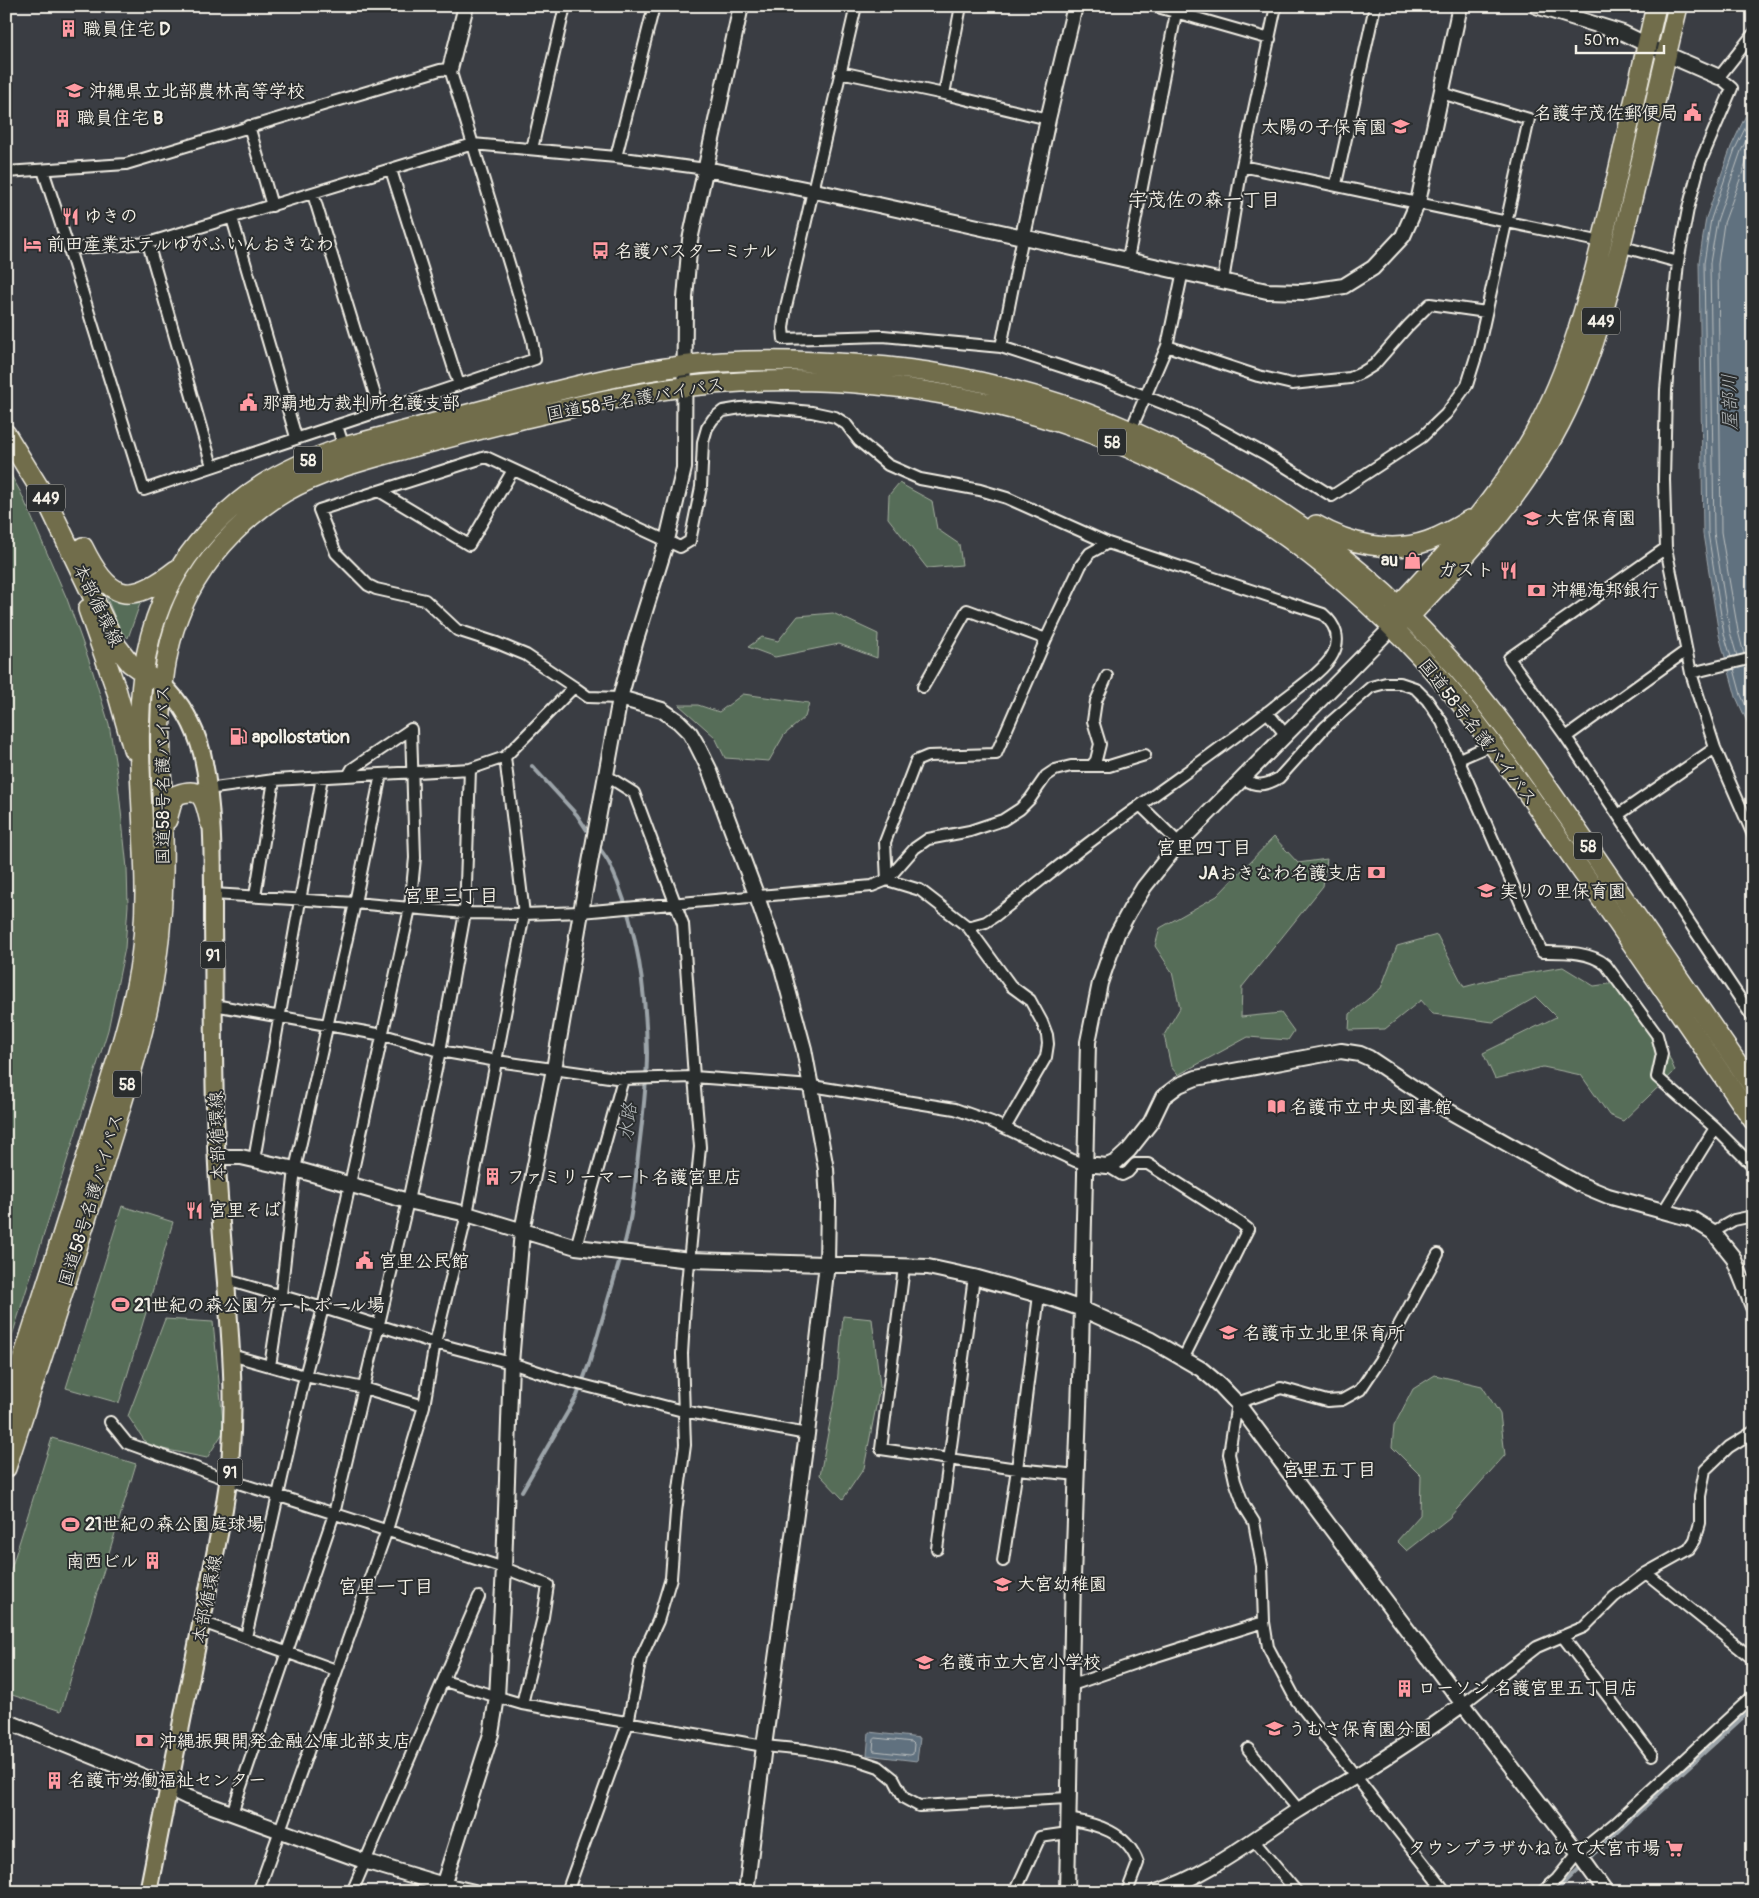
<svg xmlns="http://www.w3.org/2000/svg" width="1759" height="1898" viewBox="0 0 1759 1898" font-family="Pangolin,'Klee One',sans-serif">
  <rect width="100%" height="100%" fill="#3a3d43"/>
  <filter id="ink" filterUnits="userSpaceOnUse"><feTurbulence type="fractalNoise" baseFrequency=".02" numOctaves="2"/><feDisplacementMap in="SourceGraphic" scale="10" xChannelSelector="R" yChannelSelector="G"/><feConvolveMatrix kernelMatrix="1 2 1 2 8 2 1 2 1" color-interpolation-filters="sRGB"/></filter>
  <g filter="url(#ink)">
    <path fill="#566d59" stroke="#a5afa0" d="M6 466 21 493 67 599 91 666 109 724 117 773 127 868 128 905 125 948 108 1030 6 1355Z
      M899 483 932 501 937 529 959 544 962 565 927 568 888 518 889 495Z
      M104 591 142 598 128 638 120 630Z
      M833 613 878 634 877 658 839 644 775 657 748 647 762 637 778 641 798 616Z
      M743 694 809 703 805 717 784 735 769 761 725 758 715 737 679 705H698L719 712Z
      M1274 837 1298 863 1327 859 1323 886 1242 987 1241 1017 1281 1013 1294 1031 1288 1040 1248 1037 1178 1075 1171 1067 1164 1035 1180 1008 1172 972 1155 946 1160 928 1217 896Z
      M1437 935 1464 987 1498 978 1563 967 1594 986 1623 982 1654 1021 1675 1071 1623 1121 1609 1115 1581 1075 1543 1067 1495 1079 1483 1053 1556 1017 1536 997 1493 1022 1433 1014 1421 1000 1385 1029 1349 1030 1350 1014 1381 988 1397 946Z
      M122 1206 173 1222 119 1403 66 1388Z
      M843 1316 872 1319 880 1386 864 1468 843 1499 820 1475 837 1385Z
      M165 1319 213 1322 224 1431 207 1458 148 1446 128 1416Z
      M1435 1375 1482 1386 1500 1414 1505 1455 1449 1518 1407 1551 1397 1541 1420 1515 1421 1476 1392 1447 1394 1426 1413 1389Z
      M52 1438 136 1464 61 1711 6 1693V1585Z"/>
    <path fill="#61717f" stroke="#9ca4a9" d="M1753 100V735L1736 697 1719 635 1703 534 1699 262 1706 218 1731 147Z
      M869 1732 920 1738 917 1761 867 1755Z"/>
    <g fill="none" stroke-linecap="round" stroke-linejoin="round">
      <path stroke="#b9bebe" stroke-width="1" d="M1744 654 1738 631 1721 532 1718 264 1724 223 1753 144
        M1737 656 1730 632 1714 533 1710 263 1717 221 1741 151 1753 126
        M1731 657 1724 634 1708 533 1704 263 1711 219 1735 149 1753 112
        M1734 669 1741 695 1753 722
        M876 1738 912 1742 914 1744 913 1754 910 1755 874 1751 873 1749 874 1740Z"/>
      <path stroke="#9ca4a9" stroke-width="4" d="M532 766 577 815 590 835
        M597 845C602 852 608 859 611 867 637 924 646 991 647 1053 647 1087 642 1122 638 1156 635 1187 632 1219 623 1249
        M522 1491 577 1396 589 1364 621 1256
        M1555 1892 1619 1830 1753 1708"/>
      <defs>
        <path id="street" d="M856 6 786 307 783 328 784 339 883 336 1001 347 1109 382 1195 416 1265 454 1332 496 1422 437 1446 414 1467 385 1478 350 1529 119 1441 93
          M1154 6 1270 39
          M1753 34 1719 77 1732 88 1700 163 1688 209 1678 262 1666 390 1664 480 1666 548 1691 673 1715 748 1753 835
          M840 72 944 94 1048 119
          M944 94 961 6
          M249 126 272 206
          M532 149 565 6
          M616 157 654 6
          M1242 166 1602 242
          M391 170 459 385
          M6 172 126 164 440 70 450 69 532 339 535 359C405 404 274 445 144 490L69 249 43 170
          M1336 184 1375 6
          M313 194 380 411
          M232 218 296 437
          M148 243 212 466
          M1620 246 1678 262
          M69 249 148 243 473 144 616 157 706 169
          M1128 259 1176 13
          M1223 281 1242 166 1276 6
          M1167 346 1258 376 1292 384 1350 378 1361 373 1374 365 1408 326 1430 304 1486 312
          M1001 347 1023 236
          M337 426 344 447
          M1130 432 1167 346 1183 271
          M379 491 469 545 513 470
          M1666 548 1509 658 1566 737 1753 1018
          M1691 673 1753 658
          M923 687 967 610 1046 639
          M1267 712 1285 734
          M1566 737 1686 651
          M1459 759 1493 744
          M1092 765 1096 760 1100 744 1093 721 1096 701 1107 676
          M1242 778C1256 787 1265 786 1279 778L1325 727 1371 687 1386 683H1400L1415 688 1427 700 1442 722 1542 952C1563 952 1590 951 1606 965L1657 1035 1662 1054 1657 1077 1715 1128 1753 1166
          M207 789 274 780 470 769 505 757 574 687 588 697 620 698
          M1141 806 1179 843
          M1618 815 1715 748
          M887 880 885 842 916 761 928 756 996 754 1046 639 1081 565 1090 553 1108 543
          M887 880 915 848 928 839 970 831 1003 820 1020 809 1030 799 1046 776 1055 770 1071 766H1109L1145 755
          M213 894 355 903 465 913 524 914 581 912 872 886 887 880 920 890 968 927 986 922 995 916C1033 887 1070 856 1109 828 1164 787 1220 750 1274 707 1289 694 1325 671 1333 654 1341 639 1336 625 1323 614L1108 543 1007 498 980 490 920 479 888 465 859 441 846 424 835 417 812 412 756 407 741 408 723 411 713 419 707 428 703 442 701 487 690 541 680 547 486 457 319 510 336 553 368 585 376 589 425 600 457 630 497 643 526 655 574 687
          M255 896 274 780
          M968 927 1011 986 1030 1000 1042 1022 1047 1035 1048 1044 1046 1057 1005 1128
          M214 1005 383 1035 440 1051 497 1061 623 1079 694 1077 812 1086 955 1109 992 1122 1075 1161 1085 1164
          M254 1160 322 777
          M1107 1166 1122 1175 1128 1172 1135 1164H1148L1239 1222 1248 1229 1183 1359
          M1663 1212 1715 1128
          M1713 1232 1734 1220 1753 1216
          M576 1247 623 1079
          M1438 1254 1380 1360 1360 1390 1342 1400 1327 1401 1281 1388 1237 1403 1229 1454 1235 1481 1244 1506 1254 1522 1262 1566 1264 1622 1268 1647 1296 1700 1446 1892
          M904 1267 881 1449 1017 1469 1078 1475
          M227 1280 323 1308 435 1343 511 1363 563 1380 683 1411 807 1434
          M231 1355 305 1376 364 1388 424 1406
          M270 1366 281 1295 295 1169 355 903 381 774
          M110 1422 127 1443 229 1480 504 1568 548 1585 543 1617 522 1704
          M937 1549 974 1277
          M1003 1561 1017 1469 1039 1295
          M1646 1573 1753 1659
          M202 1622 336 1670
          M246 1637 305 1376 323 1308 410 908 415 858 411 729 352 769 348 776
          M1563 1637 1652 1755
          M444 1681 522 1704 764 1746 806 1750 858 1760 879 1767 894 1779 904 1798 919 1806 1068 1798
          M1072 1685 1150 1658 1264 1622
          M1463 1704 1537 1647 1584 1627 1614 1597 1646 1573 1689 1549 1695 1540 1700 1523V1496L1705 1470 1729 1447 1753 1432
          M1248 1749 1299 1810
          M232 1813 334 1514 408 1201 440 1051 465 913 470 769
          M1068 1819C1097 1824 1127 1832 1138 1863L1127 1892
          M1253 1840 1297 1892
          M258 1892 387 1530 424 1406 435 1343 467 1214 524 914 505 757
          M352 1892 479 1597
          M567 1892 628 1723 641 1658 658 1621 671 1578 676 1512 685 1445 682 1354 685 1305 700 1147 694 1077 683 924 634 793 607 776
          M1015 1892 1040 1837 1068 1833
          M1542 1892 1557 1879 1578 1853 1614 1824 1753 1696"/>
        <path id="secondary" d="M1536 6 1623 33 1666 54 1719 77
          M450 69 466 6
          M706 169 815 191 1267 291 1303 292 1344 286 1373 268 1403 236 1418 202 1460 6
          M1023 236 1048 119 1075 6
          M620 698 662 710 678 721 690 733 697 745 709 769 757 897 782 968 804 1049 826 1169 828 1202 827 1264 807 1434 764 1746 746 1892
          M217 1157H241L295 1169 408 1201 467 1214 576 1247 690 1260 928 1267 974 1277 1050 1298 1082 1309 1151 1340 1201 1369 1220 1385 1237 1403 1463 1704 1578 1853 1606 1892
          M1085 1164 1107 1166 1116 1162 1129 1150 1151 1122 1163 1097 1179 1085 1196 1078 1341 1051 1360 1054 1369 1058 1447 1110 1579 1184 1608 1196 1692 1219 1713 1232 1733 1257 1753 1307
          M6 1721 152 1780 187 1797 364 1861 444 1885 474 1892
          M441 1892 491 1734 497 1697 504 1568 511 1363 522 1231 554 1069 581 912 620 698 636 640 667 540 684 468 685 298 690 240 741 6
          M1067 1892 1073 1577 1081 1351 1088 1042 1100 983 1117 934 1130 910 1144 887 1179 843 1392 627
          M1156 1892C1207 1876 1252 1840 1297 1811 1316 1799 1336 1788 1356 1776 1392 1754 1428 1730 1463 1704"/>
        <path id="primary" d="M148 1892 224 1509C246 1386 219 1262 216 1140 213 1067 214 994 213 921 213 868 214 805 202 753 195 727 183 704 163 685"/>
        <path id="highway" d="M6 434 46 499 116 645 130 663 151 678
          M1316 525C1349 544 1391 554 1428 541 1442 536 1456 528 1469 520
          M83 547C109 600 129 607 176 570
          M88 609 117 692 133 749
          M1394 618 1398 606C1447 554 1497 500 1532 438 1571 369 1590 293 1608 216 1624 146 1640 76 1656 6
          M1400 622 1409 617C1459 563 1510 510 1547 447 1590 376 1608 296 1628 216 1644 146 1661 76 1678 6
          M167 820 172 802 177 795C204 785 205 802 210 822
          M6 1410C37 1316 67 1221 96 1126 112 1075 130 1023 139 970 164 828 96 667 197 544 241 491 280 470 344 447 394 434 444 421 495 407 556 391 617 374 681 366 726 360 773 360 819 362 860 364 900 367 940 374 1127 406 1313 509 1440 649 1495 708 1540 777 1586 843 1641 924 1697 1005 1753 1086
          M6 1468C40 1364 74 1260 106 1155 124 1096 144 1037 154 976 162 929 164 881 163 834 162 750 149 658 195 582 216 547 249 513 285 492 322 471 365 460 405 449 447 438 488 427 530 417 590 403 651 389 712 384 875 369 1053 403 1196 480 1279 525 1356 587 1420 656 1472 712 1515 775 1558 837 1624 931 1688 1025 1753 1120"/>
      </defs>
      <use href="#street" stroke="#f4f1e8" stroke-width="14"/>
      <use href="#secondary" stroke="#f4f1e8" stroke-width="18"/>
      <use href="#primary" stroke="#f4f1e8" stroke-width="20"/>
      <use href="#highway" stroke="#f4f1e8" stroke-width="22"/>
      <use href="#street" stroke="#2a2d2e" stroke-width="10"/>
      <use href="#secondary" stroke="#2a2d2e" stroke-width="14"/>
      <use href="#primary" stroke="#716d4b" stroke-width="16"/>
      <use href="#highway" stroke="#716d4b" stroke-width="19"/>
    </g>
  </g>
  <defs>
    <symbol id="building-bare" viewBox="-9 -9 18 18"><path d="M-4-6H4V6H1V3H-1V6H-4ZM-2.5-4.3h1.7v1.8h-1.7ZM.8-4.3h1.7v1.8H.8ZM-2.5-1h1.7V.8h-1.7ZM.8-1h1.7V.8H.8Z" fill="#ff9aa2" stroke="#2a2d2e" stroke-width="2.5" paint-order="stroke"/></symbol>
    <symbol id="school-bare" viewBox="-9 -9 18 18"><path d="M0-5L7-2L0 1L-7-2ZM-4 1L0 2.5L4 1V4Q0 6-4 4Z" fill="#ff9aa2" stroke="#2a2d2e" stroke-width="2.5" paint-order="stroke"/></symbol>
    <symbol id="civic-bare" viewBox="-9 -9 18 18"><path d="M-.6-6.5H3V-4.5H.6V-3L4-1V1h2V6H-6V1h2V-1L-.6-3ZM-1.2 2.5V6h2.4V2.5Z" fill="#ff9aa2" stroke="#2a2d2e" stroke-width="2.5" paint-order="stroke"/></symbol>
    <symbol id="restaurant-bare" viewBox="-9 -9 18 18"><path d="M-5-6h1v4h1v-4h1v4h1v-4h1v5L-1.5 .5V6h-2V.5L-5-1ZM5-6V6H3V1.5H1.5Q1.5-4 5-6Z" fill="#ff9aa2" stroke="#2a2d2e" stroke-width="2.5" paint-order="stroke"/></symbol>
    <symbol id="hotel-bare" viewBox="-9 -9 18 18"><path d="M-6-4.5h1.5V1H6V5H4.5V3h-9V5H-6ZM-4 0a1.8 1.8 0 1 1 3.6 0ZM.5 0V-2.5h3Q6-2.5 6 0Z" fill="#ff9aa2" stroke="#2a2d2e" stroke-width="2.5" paint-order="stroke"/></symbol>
    <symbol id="bus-bare" viewBox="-9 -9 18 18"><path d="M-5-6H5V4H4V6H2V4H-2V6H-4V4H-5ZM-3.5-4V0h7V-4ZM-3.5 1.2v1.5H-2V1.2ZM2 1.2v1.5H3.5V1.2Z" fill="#ff9aa2" stroke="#2a2d2e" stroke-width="2.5" paint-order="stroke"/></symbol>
    <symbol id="shop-bare" viewBox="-9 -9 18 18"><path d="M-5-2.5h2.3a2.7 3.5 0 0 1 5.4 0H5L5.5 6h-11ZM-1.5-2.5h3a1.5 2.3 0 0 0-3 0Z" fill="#ff9aa2" stroke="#2a2d2e" stroke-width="2.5" paint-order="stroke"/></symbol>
    <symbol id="bank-bare" viewBox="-9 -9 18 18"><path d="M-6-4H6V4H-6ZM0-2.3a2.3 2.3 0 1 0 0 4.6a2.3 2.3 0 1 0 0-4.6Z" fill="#ff9aa2" stroke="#2a2d2e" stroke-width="2.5" paint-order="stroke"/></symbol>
    <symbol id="fuel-bare" viewBox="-9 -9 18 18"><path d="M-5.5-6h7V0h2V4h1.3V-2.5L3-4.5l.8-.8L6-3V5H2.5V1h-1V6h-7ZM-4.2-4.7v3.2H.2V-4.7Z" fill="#ff9aa2" stroke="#2a2d2e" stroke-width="2.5" paint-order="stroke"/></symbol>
    <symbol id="library-bare" viewBox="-9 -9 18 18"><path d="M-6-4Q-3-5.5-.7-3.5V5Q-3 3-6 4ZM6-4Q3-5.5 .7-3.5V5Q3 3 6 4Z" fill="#ff9aa2" stroke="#2a2d2e" stroke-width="2.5" paint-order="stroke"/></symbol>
    <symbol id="stadium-bare" viewBox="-9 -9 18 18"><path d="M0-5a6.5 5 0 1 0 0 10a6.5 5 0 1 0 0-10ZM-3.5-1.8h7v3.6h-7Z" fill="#ff9aa2" stroke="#2a2d2e" stroke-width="2.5" paint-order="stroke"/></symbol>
    <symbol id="supermarket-bare" viewBox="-9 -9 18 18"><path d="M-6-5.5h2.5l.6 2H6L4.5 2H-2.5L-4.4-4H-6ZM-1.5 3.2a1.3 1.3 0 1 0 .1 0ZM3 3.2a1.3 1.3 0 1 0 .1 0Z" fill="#ff9aa2" stroke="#2a2d2e" stroke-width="2.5" paint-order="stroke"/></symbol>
  </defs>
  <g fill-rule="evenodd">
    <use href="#building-bare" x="56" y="16" width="25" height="25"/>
    <use href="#school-bare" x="62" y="78" width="25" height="25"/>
    <use href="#civic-bare" x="1680" y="100" width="25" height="25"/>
    <use href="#building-bare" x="50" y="106" width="25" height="25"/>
    <use href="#school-bare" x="1388" y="114" width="25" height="25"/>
    <use href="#restaurant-bare" x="58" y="204" width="25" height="25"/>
    <use href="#hotel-bare" x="20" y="232" width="25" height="25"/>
    <use href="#bus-bare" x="588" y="238" width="25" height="25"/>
    <use href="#civic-bare" x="236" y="390" width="25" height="25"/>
    <use href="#school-bare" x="1520" y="506" width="25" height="25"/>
    <use href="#shop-bare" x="1400" y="548" width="25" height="25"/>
    <use href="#restaurant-bare" x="1496" y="558" width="25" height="25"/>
    <use href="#bank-bare" x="1524" y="578" width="25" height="25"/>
    <use href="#fuel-bare" x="226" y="724" width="25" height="25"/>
    <use href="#bank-bare" x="1364" y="860" width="25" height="25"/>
    <use href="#school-bare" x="1474" y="878" width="25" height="25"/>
    <use href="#library-bare" x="1264" y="1094" width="25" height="25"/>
    <use href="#building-bare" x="480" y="1164" width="25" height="25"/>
    <use href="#restaurant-bare" x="182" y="1198" width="25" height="25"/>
    <use href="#civic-bare" x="352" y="1248" width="25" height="25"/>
    <use href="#stadium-bare" x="108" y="1292" width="25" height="25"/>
    <use href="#school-bare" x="1216" y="1320" width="25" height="25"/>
    <use href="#stadium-bare" x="58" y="1512" width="25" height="25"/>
    <use href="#building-bare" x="140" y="1548" width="25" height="25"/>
    <use href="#school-bare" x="990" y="1572" width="25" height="25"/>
    <use href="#school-bare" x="912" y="1650" width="25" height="25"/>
    <use href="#building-bare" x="1392" y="1676" width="25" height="25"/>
    <use href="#school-bare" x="1262" y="1716" width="25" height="25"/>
    <use href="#bank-bare" x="132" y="1728" width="25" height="25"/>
    <use href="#building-bare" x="42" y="1768" width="25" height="25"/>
    <use href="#supermarket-bare" x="1662" y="1836" width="25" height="25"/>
  </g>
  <g text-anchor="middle" stroke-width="4" stroke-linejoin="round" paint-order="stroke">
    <g fill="#2a2d2e" stroke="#b7b6b0" stroke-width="1">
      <rect x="1582" y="307.5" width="38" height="27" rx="4"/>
      <rect x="1098" y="428.5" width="28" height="27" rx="4"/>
      <rect x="294" y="446.5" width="28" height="27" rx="4"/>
      <rect x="27" y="484.5" width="38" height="27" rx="4"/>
      <rect x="1574" y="832.5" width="28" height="27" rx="4"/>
      <rect x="200.5" y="941.5" width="25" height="27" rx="4"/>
      <rect x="113" y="1070.5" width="28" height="27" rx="4"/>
      <rect x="217.5" y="1458.5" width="25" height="27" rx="4"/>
    </g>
    <g font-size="16" font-weight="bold" fill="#f4f1e8">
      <text x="1601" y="327">449</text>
      <text x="1112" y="448">58</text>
      <text x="308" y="466">58</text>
      <text x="46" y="504">449</text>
      <text x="1588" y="852">58</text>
      <text x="213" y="961">91</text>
      <text x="127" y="1090">58</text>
      <text x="230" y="1478">91</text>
    </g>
    <g font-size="18" font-weight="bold" fill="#f4f1e8" stroke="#2a2d2e" text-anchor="start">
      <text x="83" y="35">職員住宅 D</text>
      <text x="89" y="97">沖縄県立北部農林高等学校</text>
      <text x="1678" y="119" text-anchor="end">名護宇茂佐郵便局</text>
      <text x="77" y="124">職員住宅 B</text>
      <text x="1387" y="133" text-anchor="end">太陽の子保育園</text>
      <text x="84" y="222">ゆきの</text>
      <text x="47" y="250">前田産業ホテルゆがふいんおきなわ</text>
      <text x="615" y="257">名護バスターミナル</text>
      <text x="262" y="409">那覇地方裁判所名護支部</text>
      <text x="1546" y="524">大宮保育園</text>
      <text x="1398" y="566" text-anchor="end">au</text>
      <text x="1494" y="576" text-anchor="end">ガスト</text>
      <text x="1551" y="596">沖縄海邦銀行</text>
      <text x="252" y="743">apollostation</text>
      <text x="1363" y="879" text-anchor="end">JAおきなわ名護支店</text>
      <text x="1500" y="897">実りの里保育園</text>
      <text x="1290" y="1113">名護市立中央図書館</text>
      <text x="507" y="1183">ファミリーマート名護宮里店</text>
      <text x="209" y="1216">宮里そば</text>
      <text x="379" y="1267">宮里公民館</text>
      <text x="134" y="1311">21世紀の森公園ゲートボール場</text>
      <text x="1243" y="1339">名護市立北里保育所</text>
      <text x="85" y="1530">21世紀の森公園庭球場</text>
      <text x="138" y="1567" text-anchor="end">南西ビル</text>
      <text x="1017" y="1590">大宮幼稚園</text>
      <text x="939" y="1668">名護市立大宮小学校</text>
      <text x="1418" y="1694">ローソン 名護宮里五丁目店</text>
      <text x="1288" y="1735">うむさ保育園分園</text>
      <text x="159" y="1747">沖縄振興開発金融公庫北部支店</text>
      <text x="68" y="1786">名護市労働福祉センター</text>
      <text x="1660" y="1854" text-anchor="end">タウンプラザかねひで大宮市場</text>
    </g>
    <g font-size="18" fill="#f4f1e8" stroke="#2a2d2e">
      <text transform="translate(635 399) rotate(-10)" y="6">国道58号名護バイパス</text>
      <text transform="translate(98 605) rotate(64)" y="6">本部循環線</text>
      <text transform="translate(1478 732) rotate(52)" y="6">国道58号名護バイパス</text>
      <text transform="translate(163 775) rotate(-90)" y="6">国道58号名護バイパス</text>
      <text transform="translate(217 1136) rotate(-92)" y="6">本部循環線</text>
      <text transform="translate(91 1200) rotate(-73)" y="6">国道58号名護バイパス</text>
      <text transform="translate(207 1599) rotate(-79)" y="6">本部循環線</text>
    </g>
    <g font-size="19" font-weight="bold" fill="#f4f1e8" stroke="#2a2d2e">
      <text x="1204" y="206">宇茂佐の森一丁目</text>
      <text x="1204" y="854">宮里四丁目</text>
      <text x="451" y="902">宮里三丁目</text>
      <text x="1329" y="1476">宮里五丁目</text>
      <text x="386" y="1593">宮里一丁目</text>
    </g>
    <g font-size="19" font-style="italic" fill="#b2b7b9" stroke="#2a2d2e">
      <text transform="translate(1729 402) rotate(-91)" y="7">屋部川</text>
      <text transform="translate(627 1122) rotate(-84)" y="7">水路</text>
    </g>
  </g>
  <rect width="1759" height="1898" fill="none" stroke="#2a2d2e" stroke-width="25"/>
  <rect x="12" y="12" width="1734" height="1873" fill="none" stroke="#f4f1e8" stroke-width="2" filter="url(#ink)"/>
  <path d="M1576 45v8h88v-8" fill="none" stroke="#f4f1e8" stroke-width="2.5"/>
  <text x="1584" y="45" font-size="15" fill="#f4f1e8" stroke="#2a2d2e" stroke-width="4" paint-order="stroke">50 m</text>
</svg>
